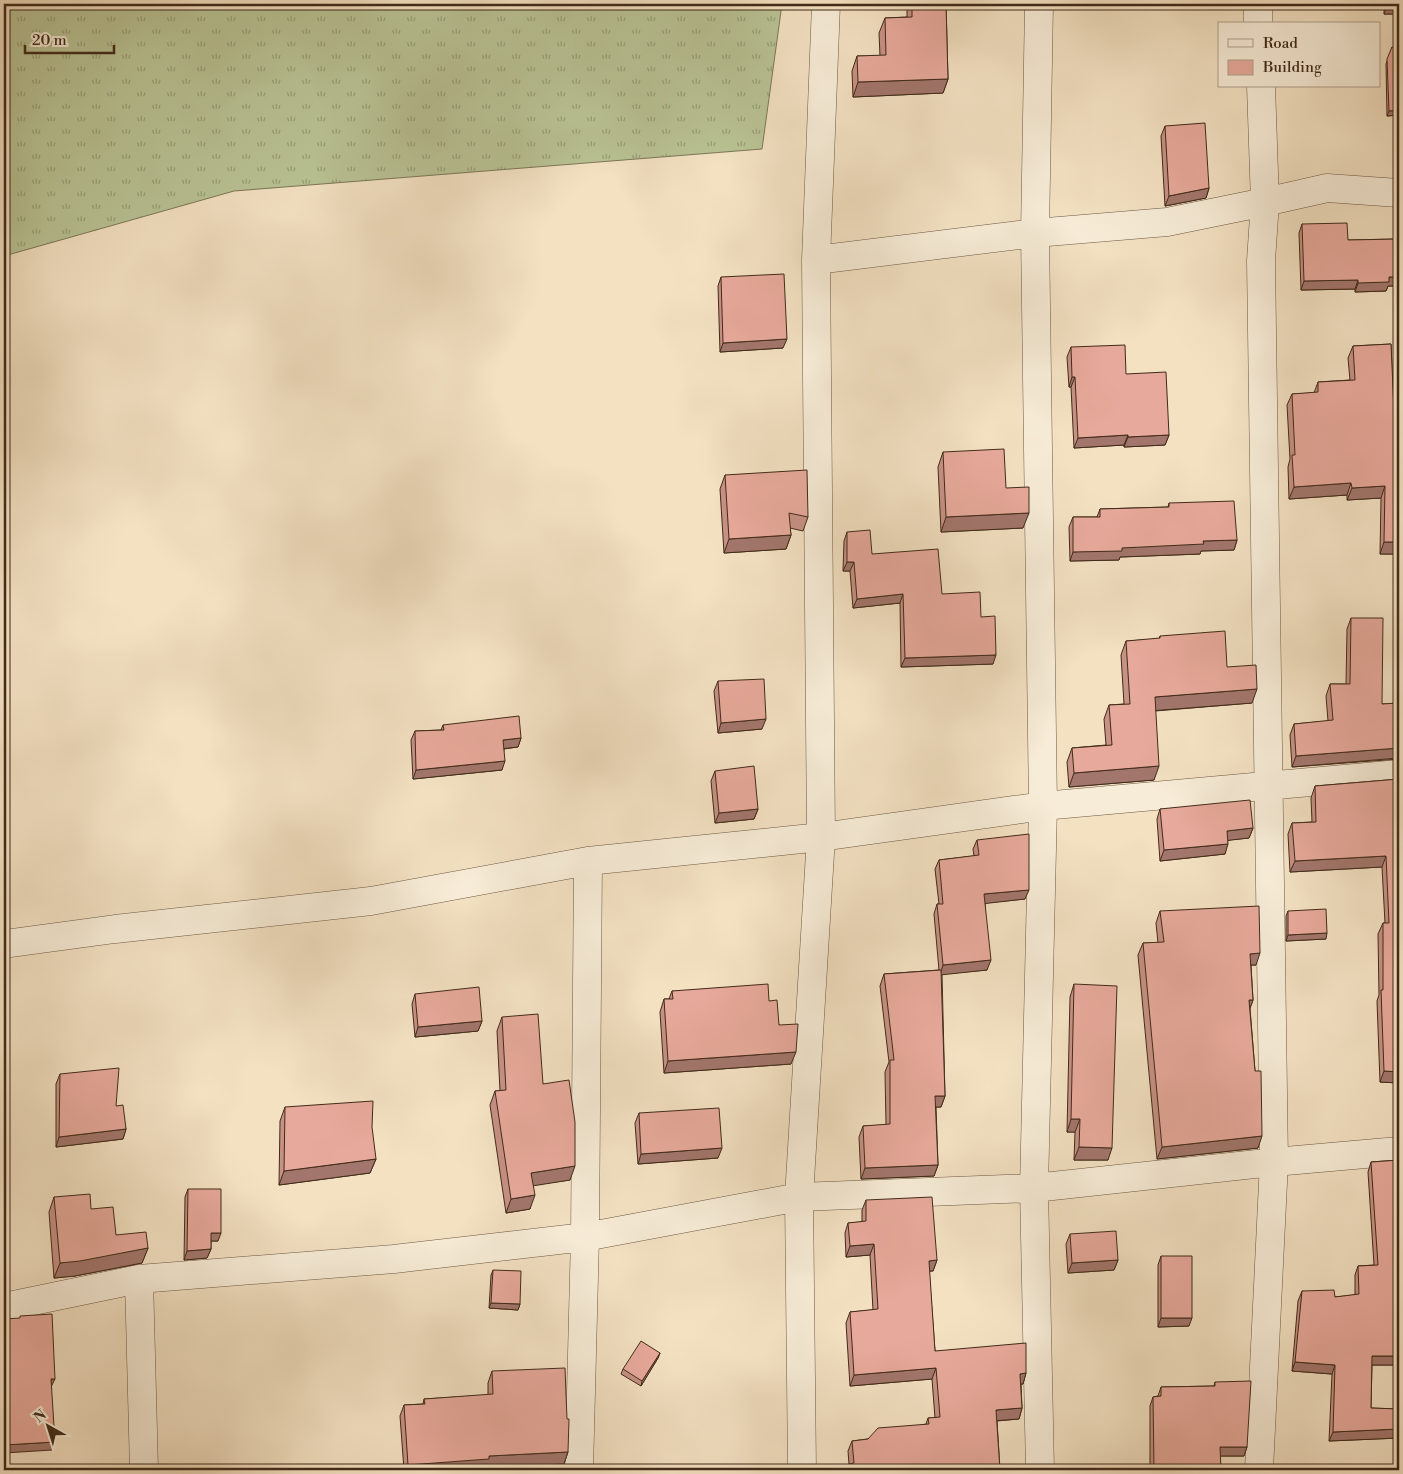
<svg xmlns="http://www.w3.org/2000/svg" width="1403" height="1474" viewBox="0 0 1403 1474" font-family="'Libre Bodoni',serif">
  <defs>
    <pattern id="grass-tufts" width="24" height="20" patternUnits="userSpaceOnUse" patternTransform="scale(1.25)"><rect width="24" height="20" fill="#b9c395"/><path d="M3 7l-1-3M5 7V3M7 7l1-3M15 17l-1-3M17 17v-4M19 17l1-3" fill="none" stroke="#989f79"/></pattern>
  </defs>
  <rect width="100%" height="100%" fill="#f3e1c2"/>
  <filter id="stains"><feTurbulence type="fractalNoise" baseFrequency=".004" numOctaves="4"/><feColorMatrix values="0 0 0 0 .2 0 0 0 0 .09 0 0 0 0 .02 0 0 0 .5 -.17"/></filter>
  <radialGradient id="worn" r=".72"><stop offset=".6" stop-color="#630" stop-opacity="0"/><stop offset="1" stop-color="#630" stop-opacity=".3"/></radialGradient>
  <path fill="url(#grass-tufts)" stroke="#7d7757" d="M4 4H782L762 149 234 191 4 256Z"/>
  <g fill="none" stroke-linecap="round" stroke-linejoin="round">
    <defs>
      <path id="minor" d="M1039 4 1035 233 1043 806 1034 1188 1040 1470
        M1258 4V24
        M1261 86 1265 202 1327 188 1399 193
        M816 260 1035 233 1167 222 1265 202 1261 261 1274 1162 1259 1470
        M4 944 115 929 371 901 588 861 821 837 816 260 826 4
        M139 1279 144 1470
        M4 1307 139 1279 394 1259 585 1237 799 1197 821 837 1043 806 1399 774
        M579 1470 585 1237 588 861
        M802 1470 799 1197 1034 1188 1274 1162 1399 1151"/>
    </defs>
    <use href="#minor" stroke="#6e5843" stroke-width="29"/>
    <use href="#minor" stroke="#f7ecd7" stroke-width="28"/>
  </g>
  <path fill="#c79185" stroke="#412b19" d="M907 4H946L948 79 943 93 853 97 852 71 857 56H880L879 33 885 18 907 17Z
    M1384 4H1399V14H1384Z
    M1392 47 1399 115 1387 116 1386 64Z
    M1165 126 1209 188 1206 198 1165 206 1161 136Z
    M1399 214V286H1388L1386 291 1355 292V289L1301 290 1299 233 1302 224 1348 240 1395 239 1396 223Z
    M721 277 783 348 720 352 718 286Z
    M1391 344 1399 554H1380L1381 498 1347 500V495L1289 499 1288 467 1290 459 1287 405 1292 394 1314 393 1318 382 1350 380 1348 358 1353 346Z
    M1071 347 1126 374 1169 435 1165 445 1124 447V445L1074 448 1071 387H1069L1067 357Z
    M943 452 1006 488 1023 528 941 532 938 467Z
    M725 475 808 517 803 531 790 528 791 535 786 549 724 553 720 489Z
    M1169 503 1237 540 1234 550 1201 551 1200 554 1120 557 1119 560 1070 561 1069 527 1073 517H1097L1100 509 1168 507Z
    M847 532 872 554 981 617 993 664 901 667 900 603 853 608 850 571H843L844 541Z
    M1351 618 1382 704 1399 703V759L1292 767 1290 735 1294 724 1328 721 1326 696 1330 684H1346L1347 629Z
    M1160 636 1227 667 1252 703 1155 711 1154 780 1069 787 1067 762 1072 748 1106 745 1104 719 1109 705 1124 704 1121 655 1126 641 1159 639Z
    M718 681 762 729 718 733 714 691Z
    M443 725 521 738 518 747 504 749 502 770 413 779 411 740 415 731 441 730Z
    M715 771 758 809 754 819 715 823 711 781Z
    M1399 779V1083L1380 1082 1377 1001 1379 995 1378 934 1383 923H1385L1382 867 1290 872 1288 834 1292 823 1312 822 1311 798 1315 786Z
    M1160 809 1253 828 1249 838 1228 840 1225 854 1160 861 1157 819Z
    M977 840 1025 899 985 903 987 970 942 974 945 1096 941 1107H936L938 1165 934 1176 861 1179 859 1137 863 1126 886 1125 885 1072 889 1062 880 986 884 974 939 970 934 914 937 904H939L935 869 939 860 974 856 973 849Z
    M1160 911 1256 965H1251L1253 1000 1250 1008 1255 1071 1258 1148 1157 1159 1138 955 1143 943H1158L1156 923Z
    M1288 911 1326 939 1286 941V916Z
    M1074 984 1108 1160H1074L1075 1132H1067L1070 997Z
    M672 991 769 1001 779 1025 791 1064 664 1073 660 1012 664 999H669Z
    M415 994 482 1021 478 1031 415 1037 412 1004Z
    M502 1017 543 1084 570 1180 533 1185 530 1209 506 1213 490 1105 495 1091H500L497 1031Z
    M60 1074 116 1106 126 1129 123 1139 56 1147V1084Z
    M285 1107 376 1159 370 1173 279 1185 280 1121Z
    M639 1113 718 1158 638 1164 635 1123Z
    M1399 1160V1358L1397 1365H1372L1371 1408 1399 1409V1438L1329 1441 1332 1374 1292 1371 1298 1301 1302 1291 1335 1297 1355 1295V1275L1358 1266 1374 1265 1368 1172 1371 1162Z
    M188 1189 218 1241H211V1249L207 1258 184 1260 185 1197Z
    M54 1197 91 1209 116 1235 148 1248 142 1263 75 1276 54 1278 49 1212Z
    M866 1200 937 1260 933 1271H929L935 1351 1026 1373 1023 1384H1021L1022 1408 1019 1419 997 1421 1000 1470H846L849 1464 848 1451 852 1441 868 1439 926 1424 928 1418H935L932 1379 850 1386 846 1323 850 1312 873 1310 870 1255 846 1257 845 1233 848 1223 862 1222V1210Z
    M1070 1234 1118 1260 1114 1270 1068 1273 1066 1244Z
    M1161 1256 1189 1326 1158 1327V1265Z
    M493 1270 520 1304 518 1310 489 1308 491 1275Z
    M660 1353 658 1358 641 1386 621 1374 623 1369Z
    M492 1371 568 1452 564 1464 486 1467 485 1470H404L400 1416 404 1405 423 1404 424 1399 488 1395V1383Z
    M1215 1382 1247 1447 1244 1456H1220L1221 1470H1150V1406L1153 1397 1158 1396 1161 1387 1214 1386Z"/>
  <path fill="#a2766c" stroke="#412b19" d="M1388 4H1399V14H1384Z
    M948 79 943 93 853 97 858 82Z
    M1399 110V115L1387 116 1389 111Z
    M1209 188 1206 198 1165 206 1169 196Z
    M1389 277H1399V286H1388L1386 291 1355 292 1358 283Z
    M1358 280 1355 289 1301 290 1304 281Z
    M787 339 783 348 720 352 723 343Z
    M1072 377H1075L1071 387H1069Z
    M1128 435 1124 445 1074 448 1078 438Z
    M1169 435 1165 445 1124 447 1128 437Z
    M1351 483 1347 495 1289 499 1294 487Z
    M1385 486 1381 498 1347 500 1352 488Z
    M1029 513 1023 528 941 532 946 517Z
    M791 535 786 549 724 553 729 539Z
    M1237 540 1234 550 1201 551 1200 554 1120 557 1119 560 1070 561 1073 552 1203 541Z
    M1384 542H1399V554H1380Z
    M847 562H854L850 571H843Z
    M903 594 900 603 853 608 857 599Z
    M996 655 993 664 901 667 905 658Z
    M1257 689 1252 703 1150 711 1155 697Z
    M766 719 762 729 718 733 721 723Z
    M521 738 518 747 500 749 503 740Z
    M1399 748V755L1398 758 1292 767 1296 756Z
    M505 761 502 770 413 779 416 770Z
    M1159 766 1154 780 1069 787 1074 773Z
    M758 809 754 819 715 823 719 813Z
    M1253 828 1249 838 1223 841 1227 831Z
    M1228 844 1225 854 1160 861 1164 850Z
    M1386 856 1382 867 1290 872 1295 861Z
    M1029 890 1025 899 981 904 984 894Z
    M1327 933 1326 939 1286 941 1288 935Z
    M1260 953 1256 965H1246L1250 954Z
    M991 960 987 970 940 975 943 965Z
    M1249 1000H1253L1249 1011Z
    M482 1021 478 1031 415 1037 418 1027Z
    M796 1052 791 1064 664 1073 668 1061Z
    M1384 1071 1399 1072V1083L1380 1082Z
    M935 1096H945L941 1107H931Z
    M1071 1119H1080L1075 1132H1067Z
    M126 1129 123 1139 56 1147 59 1137Z
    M1262 1136 1258 1148 1157 1159 1162 1147Z
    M1079 1147 1112 1148 1108 1160H1074Z
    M722 1148 718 1158 638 1164 641 1154Z
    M376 1159 370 1173 279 1185 284 1171Z
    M938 1165 934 1176 861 1179 865 1168Z
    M575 1166 570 1180 526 1187 531 1173Z
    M535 1195 530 1209 506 1213 511 1199Z
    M211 1233H221L218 1241H208Z
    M874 1244 870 1255 846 1257 850 1246Z
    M148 1248 142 1263 75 1276 54 1278 60 1263Z
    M211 1249 207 1258 184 1260 187 1251Z
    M937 1260 933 1271H925L929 1261Z
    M1118 1260 1114 1270 1068 1273 1072 1263Z
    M491 1303 520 1304 518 1310 489 1308Z
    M1161 1318H1192L1189 1326 1158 1327Z
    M660 1353 658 1358 641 1386 642 1381Z
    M1372 1356H1399V1358L1397 1365H1369Z
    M1295 1362 1335 1365 1332 1374 1292 1371Z
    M936 1368 932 1379 850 1386 854 1375Z
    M1026 1373 1023 1384H1017L1020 1374Z
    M51 1379H55L51 1387Z
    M1022 1408 1019 1419 992 1421 996 1410Z
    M1399 1429V1438L1329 1441 1333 1432Z
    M55 1442 52 1450 4 1453V1445Z
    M1220 1447H1247L1244 1456H1217Z
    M568 1452 564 1464 486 1467 485 1470H406L408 1465 489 1456Z"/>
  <path fill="#e7a99b" stroke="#412b19" d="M912 4H946L948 79 858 82 857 56 886 55 885 18 912 17Z
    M1392 47 1399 49V110L1389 111 1387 59Z
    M1205 123 1209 188 1169 196 1165 126Z
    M1399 214V277H1389V282L1358 283V280L1304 281 1302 224 1347 223 1348 240 1398 239Z
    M784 274 787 339 723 343 721 277Z
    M1391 344 1394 411H1399V542H1384L1385 486 1352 488 1351 483 1294 487 1292 455H1295L1292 394 1318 392V382L1355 380 1353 346Z
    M1125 345 1126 374 1166 372 1169 435 1128 437V435L1078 438 1075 377H1072L1071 347Z
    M1004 449 1006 488 1029 487V513L946 517 943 452Z
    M807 470 808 517 789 513 791 535 729 539 725 475Z
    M1234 501 1237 540 1203 541 1204 544 1122 548V551L1073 552V517H1100V509L1169 507V503Z
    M870 530 872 554 938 549 942 594 980 592 981 617 995 616 996 655 905 658 903 594 857 599 854 562H847V532Z
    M1351 618H1383L1382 704 1399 703V748L1296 756 1294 724 1333 720 1330 684H1350Z
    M1225 631 1227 667 1256 665 1257 689 1155 697 1159 766 1074 773 1072 748 1112 745 1109 705 1130 704 1126 641 1160 638V636Z
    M764 679 766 719 721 723 718 681Z
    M519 716 521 738 503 740 505 761 416 770 415 731 444 730 443 725Z
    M754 766 758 809 719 813 715 771Z
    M1399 779V1072L1384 1071 1381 990H1383V923H1389L1386 856 1295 861 1292 823 1316 822 1315 786Z
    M1250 800 1253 828 1227 831 1228 844 1164 850 1160 809Z
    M1029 834V890L984 894 991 960 943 965 937 904H943L939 860 979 855 977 840Z
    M1259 906 1260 953 1250 954 1253 1000H1249L1255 1071H1261L1262 1136 1162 1147 1143 943 1164 942 1160 911Z
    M1326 909 1327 933 1288 935V911Z
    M941 970 945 1096H935L938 1165 865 1168 863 1126 890 1124V1060H894L884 974Z
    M768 984 769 1001 777 1000 779 1025 798 1024 796 1052 668 1061 664 999H673L672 991Z
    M1074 984 1117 986 1112 1148 1079 1147 1080 1119H1071Z
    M479 987 482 1021 418 1027 415 994Z
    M538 1014 543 1084 569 1080 575 1122V1166L531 1173 535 1195 511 1199 495 1091 506 1090 502 1017Z
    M119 1068 116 1106 123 1105 126 1129 59 1137 60 1074Z
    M373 1101 372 1127 376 1159 284 1171 285 1107Z
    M719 1108 722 1148 641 1154 639 1113Z
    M1399 1160V1356H1372L1371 1408 1399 1409V1429L1333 1432 1335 1365 1295 1362 1302 1291 1334 1290 1335 1297 1359 1294 1358 1266 1378 1265 1371 1162Z
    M188 1189H221V1233H211V1249L187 1251Z
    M90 1194 91 1209 113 1207 116 1235 146 1232 148 1248 80 1261 60 1263 54 1197Z
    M932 1197 937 1260 929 1261 935 1351 1026 1343V1373L1020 1374 1022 1408 996 1410 1000 1470H849V1464L854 1463 852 1441 868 1439 878 1428 929 1424 928 1418 940 1417 936 1368 854 1375 850 1312 878 1309 874 1244 850 1246 848 1223 866 1221V1200Z
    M1116 1231 1118 1260 1072 1263 1070 1234Z
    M1161 1256H1192V1318H1161Z
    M493 1270 521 1271 520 1304 491 1303Z
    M52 1314 55 1379H51L55 1442 4 1445V1319L20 1318V1316Z
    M641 1341 660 1353 642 1381 623 1369Z
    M565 1368 567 1419H569L568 1452 489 1456V1459L408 1465 404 1405 425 1404 424 1399 493 1394 492 1371Z
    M1251 1381 1247 1447H1220L1221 1470H1154L1153 1397 1161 1396V1387L1215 1386V1382Z"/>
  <rect width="1403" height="1474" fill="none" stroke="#f3e1c2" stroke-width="20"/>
  <rect x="5" y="5" width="1393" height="1464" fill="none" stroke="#412b19" stroke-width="2.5"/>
  <rect x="10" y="10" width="1383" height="1454" fill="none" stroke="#412b19"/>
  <rect x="1218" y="22" width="162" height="65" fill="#f7ecd7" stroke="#ae9f8b"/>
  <rect x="1228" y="39" width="25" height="8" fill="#f7ecd7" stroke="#ae9f8b"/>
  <text x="1263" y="48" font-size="15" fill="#412b19">Road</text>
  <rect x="1228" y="60" width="25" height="15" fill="#e7a99b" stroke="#ae9f8b"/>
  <text x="1263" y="72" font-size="15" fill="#412b19">Building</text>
  <g transform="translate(48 1426) rotate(321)" stroke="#f7ecd7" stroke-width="4" paint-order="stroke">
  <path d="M0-4L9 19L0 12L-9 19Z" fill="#412b19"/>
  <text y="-8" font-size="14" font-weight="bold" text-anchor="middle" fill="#412b19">N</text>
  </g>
  <path d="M25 45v8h89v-8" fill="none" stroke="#412b19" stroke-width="2.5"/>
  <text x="32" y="45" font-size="15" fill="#412b19" stroke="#f7ecd7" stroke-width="4" paint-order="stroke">20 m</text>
  <rect width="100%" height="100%" filter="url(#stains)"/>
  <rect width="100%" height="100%" fill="url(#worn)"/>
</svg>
